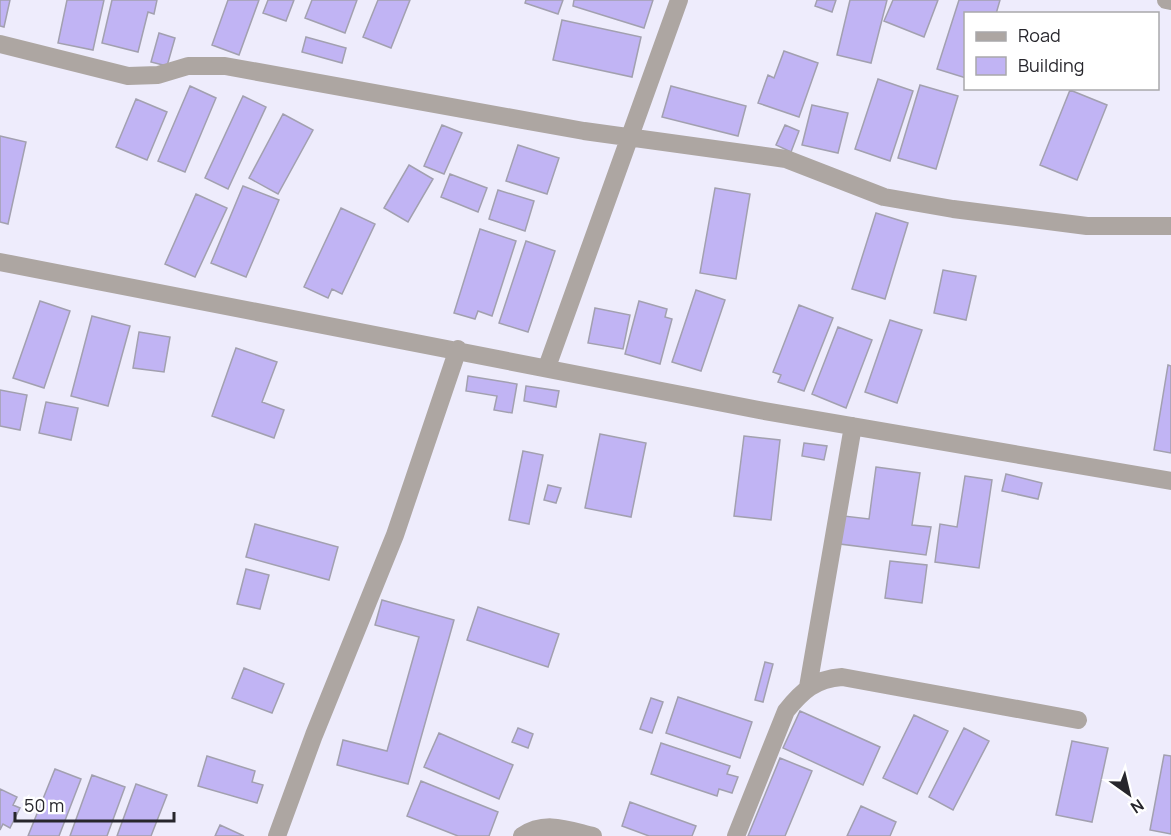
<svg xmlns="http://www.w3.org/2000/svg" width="1171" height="836" viewBox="0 0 1171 836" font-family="Manrope,sans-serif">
  <rect width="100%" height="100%" fill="#eeecfc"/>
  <path fill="#c1b4f4" stroke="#a2a0af" stroke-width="1.5" d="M0 0H10L4 27 0 26Z
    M67 0H104L93 50 58 43Z
    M112 0H157L154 14 148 12 138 52 102 43Z
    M228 0H259L239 55 212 45Z
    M268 0H294L286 21 263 13Z
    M312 0H357L345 33 305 18Z
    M378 0H410L391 48 363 37Z
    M526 0H563L558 14 525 3Z
    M574 0H653L644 28 573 6Z
    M817 0H836L832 12 815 6Z
    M850 0H887L871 63 837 55Z
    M893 0H938L924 37 884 21Z
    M959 0H1000L996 14H966V78L937 69Z
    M562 20 641 37 632 77 553 60Z
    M159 33 175 38 167 66 151 62Z
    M306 37 346 48 342 63 302 52Z
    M784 51 818 63 799 117 758 103 768 75 774 78Z
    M878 79 913 91 890 161 855 149Z
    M920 85 958 96 936 169 898 158Z
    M190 86 216 98 185 172 158 161Z
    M671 86 746 106 738 136 662 117Z
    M1070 90 1107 105 1077 180 1040 165Z
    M243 96 266 107 228 189 205 178Z
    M136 99 167 112 147 160 116 147Z
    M812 105 848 113 838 153 802 145Z
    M283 114 313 130 278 194 249 178Z
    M442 125 462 133 444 174 424 166Z
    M785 125 799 131 791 152 776 145Z
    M0 136 26 142 8 224 0 222Z
    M518 145 559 158 547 194 506 181Z
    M409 165 433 179 408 222 384 208Z
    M450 174 487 188 478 212 441 197Z
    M243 186 279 200 246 277 211 263Z
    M715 188 750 194 736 279 700 273Z
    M498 190 534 201 525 231 489 219Z
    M196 194 227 208 195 277 165 264Z
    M341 208 375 224 342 294 332 289 328 298 304 287Z
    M876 213 908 223 885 299 852 289Z
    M480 229 516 241 492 316 478 311 475 319 454 313Z
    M526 241 555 251 528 332 499 323Z
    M943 270 976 276 966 320 934 313Z
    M696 290 725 300 701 371 672 362Z
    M40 301 70 311 44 388 13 378Z
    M639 301 667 309 665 317 672 319 660 364 625 354Z
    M799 305 833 318 804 391 778 382 781 375 773 372Z
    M595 308 630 315 623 349 588 343Z
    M92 316 130 326 108 406 71 396Z
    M890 320 922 330 897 403 865 392Z
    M838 327 872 340 846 408 812 394Z
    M139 332 170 337 164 372 133 368Z
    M236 348 277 362 262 402 284 410 274 438 212 416Z
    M1168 365 1171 366V453L1154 450Z
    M468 376 517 384 512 413 494 410 497 396 466 391Z
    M526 386 559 391 556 407 524 401Z
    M0 390 27 395 20 430 0 426Z
    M46 402 78 408 71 440 39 433Z
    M600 434 646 443 631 517 585 508Z
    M744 436 780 440 771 520 734 516Z
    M804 443 827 446 824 460 802 456Z
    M523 451 543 455 529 524 509 520Z
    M876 467 920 473 912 525 931 527 926 555 840 544 844 516 869 519Z
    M1006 474 1042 483 1038 499 1002 491Z
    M965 476 992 480 979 568 935 562 940 524 957 527Z
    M548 485 561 488 556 503 544 500Z
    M255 524 338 547 329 580 246 557Z
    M890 561 927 565 922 603 885 598Z
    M246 569 269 575 260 609 237 604Z
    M382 600 454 620 408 784 337 765 343 740 387 751 419 637 375 625Z
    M478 607 559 634 548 667 467 640Z
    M765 662 773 664 763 702 755 700Z
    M244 668 284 684 272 713 232 698Z
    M678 697 752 722 740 758 666 733Z
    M651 698 663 702 652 733 640 729Z
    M800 711 880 747 863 785 783 748Z
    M914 715 948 731 917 794 883 778Z
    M518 728 533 734 528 748 512 742Z
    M964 728 989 741 953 810 929 797Z
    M439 733 513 765 499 799 424 767Z
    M1072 741 1108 748 1092 822 1056 815Z
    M661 743 730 766 727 774 738 777 732 793 719 789 717 796 651 774Z
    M1164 755 1171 756V834L1150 830Z
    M207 756 255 771 252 782 263 785 257 803 198 786Z
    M780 758 812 771 785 836H748Z
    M55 769 81 779 59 836H28Z
    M92 775 125 787 107 836H70Z
    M421 781 498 812 489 836H458L407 816Z
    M136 784 167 795 151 836H117Z
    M0 789 17 797 13 805 20 808 10 828 3 824 0 830Z
    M630 802 696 826 692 836H649L622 826Z
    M861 806 896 822 890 836H847Z
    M220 825 244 836H215Z"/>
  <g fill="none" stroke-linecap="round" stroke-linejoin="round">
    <path stroke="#ada6a2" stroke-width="18" d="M1166 0 1171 1
      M0 44 128 76 158 75 188 66H225L584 131 786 159 884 197 953 209 1087 226H1171
      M0 262 759 410 1171 481
      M547 367 679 0
      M808 687 853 426
      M277 836 314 735 395 535 458 349
      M522 836C545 820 568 830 593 836
      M736 836 786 711C802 691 815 679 842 677L1078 720"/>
  </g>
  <rect x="964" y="12" width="195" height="78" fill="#ffffff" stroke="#a9a8ab" stroke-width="1.5"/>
  <rect x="976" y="32" width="30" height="9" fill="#ada6a2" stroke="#a9a8ab" stroke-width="1.5"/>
  <text x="1018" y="42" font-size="18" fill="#27262c">Road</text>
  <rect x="976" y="57" width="30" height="18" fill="#c1b4f4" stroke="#a9a8ab" stroke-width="1.5"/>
  <text x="1018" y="72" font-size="18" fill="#27262c">Building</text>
  <g transform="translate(1129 794) rotate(146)" stroke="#ffffff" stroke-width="4.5" paint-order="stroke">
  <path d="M0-4.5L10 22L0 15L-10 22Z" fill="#27262c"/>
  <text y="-9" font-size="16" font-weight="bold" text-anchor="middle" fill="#27262c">N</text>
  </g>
  <path d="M15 812v9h159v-9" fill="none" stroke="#27262c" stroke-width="3"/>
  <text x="24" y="812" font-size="18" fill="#27262c" stroke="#ffffff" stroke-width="4.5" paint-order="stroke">50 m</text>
</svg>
